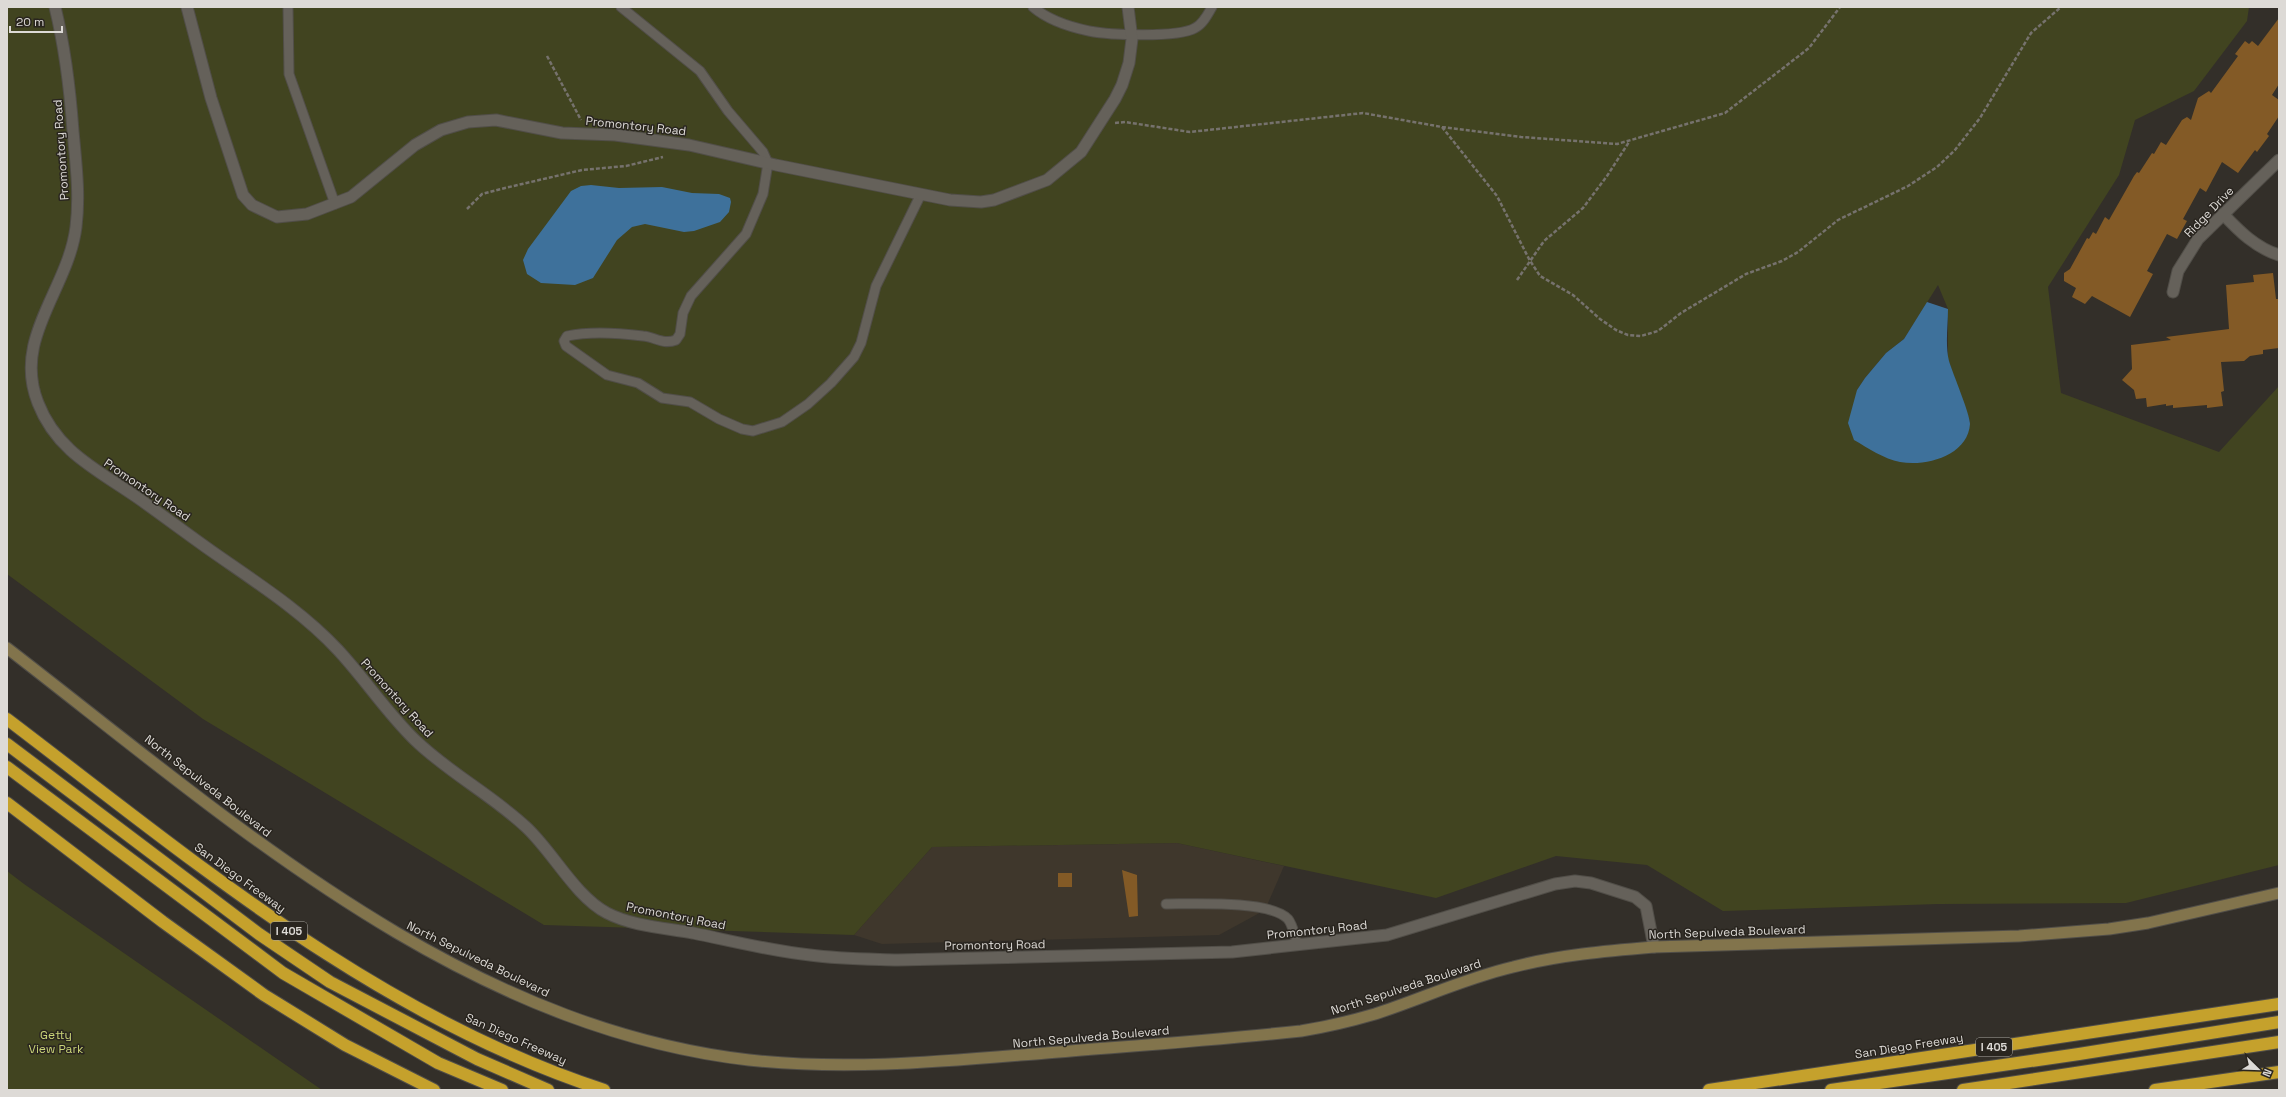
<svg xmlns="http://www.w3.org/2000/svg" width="2286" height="1097" viewBox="0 0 2286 1097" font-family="'Space Grotesk',sans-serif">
  <rect width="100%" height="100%" fill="#332f29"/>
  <path fill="#3f372c" d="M1177 843 1284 866 1265 910 1219 935 882 944 854 935 932 847Z"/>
  <path fill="#414420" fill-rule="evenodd" d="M7 7H2249L2247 21 2194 91 2135 120 2119 175 2048 287 2061 393 2219 452 2279 386V865L2126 903 1938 904 1723 911 1647 865 1556 856 1436 898 1177 843 932 847 854 935 544 925 203 719 7 574ZM1938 285 1948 309V359L1970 422 1857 390 1865 378 1886 353 1904 339Z
    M7 871 24 884 322 1090H7Z"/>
  <path fill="#3e719b" d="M591 185 619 188 662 187 692 193 719 194 730 198 731 202 729 212 720 222 694 231 684 232 645 224 632 227 617 240 593 278 575 285 541 283 527 274 523 260 528 249 571 191 581 186Z
    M1927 302 1948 309C1948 325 1945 345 1949 361 1953 374 1970 414 1970 424 1968 455 1927 467 1900 462 1884 459 1868 448 1854 440L1848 423 1857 390 1865 378 1886 353 1904 339Z"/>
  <path fill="#835a26" d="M2279 18V84L2272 95 2279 100V116L2267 134 2269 136 2257 152 2255 150 2238 173 2222 162 2206 192 2200 188 2183 219 2187 221 2177 239 2167 234 2147 271 2153 274 2130 317 2092 296 2085 304 2072 297 2076 288 2064 281V273L2070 269 2087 238 2089 239 2093 232 2096 234 2105 217 2109 220 2134 176 2137 172 2139 173 2152 153 2154 154 2161 142 2166 145 2182 120 2187 117 2191 120 2198 98 2209 91 2211 93 2238 56 2235 54 2245 41 2249 44 2252 41 2258 46Z
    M2273 273 2276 299H2279V348L2263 350V354L2250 356 2244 361 2221 362 2224 391 2221 392 2223 406 2207 408V405L2173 408V405L2166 406V404L2147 407 2146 398 2136 399 2134 390 2122 380 2132 369 2131 345 2171 340 2166 337 2229 329 2226 285 2254 282 2253 275Z
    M1122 870 1137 875 1138 916 1129 917Z
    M1058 873H1072V887H1058Z"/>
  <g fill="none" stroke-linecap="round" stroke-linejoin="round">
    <defs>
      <path id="service" d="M288 7 289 74 335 204
        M621 7 700 71 728 111 763 152 768 163 763 194 746 234 691 296 683 313 680 334 676 340C663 345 655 337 643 336 619 333 590 331 567 336L564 341 566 346 607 375 638 383 662 398 690 402 719 419 742 429 753 431 782 422 808 404 831 383 854 357 861 343 876 286 921 194
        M1033 7C1048 20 1070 27 1089 31 1109 35 1178 38 1195 28 1203 24 1208 14 1212 7
        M1166 904C1193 904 1270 900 1288 919 1293 925 1295 938 1298 945"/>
      <path id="minor" d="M55 7C65 48 70 89 73 131 76 164 80 195 76 227 68 290 12 338 38 403 57 452 98 470 138 498 162 515 186 533 210 550 254 581 302 611 338 650 365 679 387 713 415 740 449 773 492 795 526 827 553 852 575 896 607 913 632 926 665 928 693 933 732 941 771 951 810 955 839 959 869 959 898 960L1232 952 1387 935 1555 884 1575 881 1591 883 1635 897 1646 906 1654 947
        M187 7 211 98 243 195 252 205 277 217 307 214 351 197 415 145 441 130 468 122 496 120 562 133 615 135 689 145 776 165 950 200 981 202 994 200 1047 180 1081 152 1115 99 1122 85 1129 63 1132 39 1128 7
        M2223 214C2239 231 2256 248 2279 255
        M2173 292 2178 271 2198 239 2279 160"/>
      <path id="secondary" d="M7 648C229 819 458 1026 749 1060 848 1071 947 1061 1046 1053 1131 1046 1217 1040 1301 1031 1326 1027 1351 1021 1375 1014 1421 999 1466 978 1513 967 1559 955 1606 951 1654 947L2019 936 2109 929 2148 923 2279 893"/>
      <path id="motorway" d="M7 719C194 861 377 1016 604 1090
        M7 744 259 934 330 982 477 1059 548 1090
        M7 767 283 973 438 1063 502 1090
        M7 803 163 922 264 995 345 1045 434 1090
        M1709 1090 2279 1004
        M1831 1090 2079 1054 2279 1022
        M1963 1090 2279 1042
        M2155 1090 2279 1072"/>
    </defs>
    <use href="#service" stroke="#514e48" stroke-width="11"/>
    <use href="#minor" stroke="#514e48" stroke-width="13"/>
    <use href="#secondary" stroke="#514e48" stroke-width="13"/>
    <use href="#motorway" stroke="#514e48" stroke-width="14"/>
    <path stroke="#76726d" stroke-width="2.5" stroke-dasharray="4 2" stroke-linecap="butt" d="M547 56 581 120
      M1115 123 1125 122 1190 132 1363 113 1442 127 1521 137 1617 144 1725 113 1809 48 1840 7
      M1442 127 1497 196 1529 259 1540 276 1573 295 1600 319 1616 330 1628 335 1641 336 1658 331 1681 313 1746 274 1782 261 1798 252 1838 220 1908 186 1937 167 1955 150 1980 118 2031 33 2061 7
      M467 209 482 194 505 188 582 170 626 166 663 157
      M1517 280 1544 241 1583 208 1607 176 1629 142"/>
    <use href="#service" stroke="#65615a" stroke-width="9"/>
    <use href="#minor" stroke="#65615a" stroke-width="11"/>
    <use href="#secondary" stroke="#82744c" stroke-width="11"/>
    <use href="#motorway" stroke="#c5a12c" stroke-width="12"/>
  </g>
  <g text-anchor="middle" stroke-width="3" stroke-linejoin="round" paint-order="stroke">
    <g fill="#29251f" stroke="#a7a49f" stroke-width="1">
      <rect x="271" y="922" width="36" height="18" rx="3"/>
      <rect x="1976" y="1038" width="36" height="18" rx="3"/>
    </g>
    <g font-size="11" font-weight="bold" fill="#dddad6">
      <text x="289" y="935">I 405</text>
      <text x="1994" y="1051">I 405</text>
    </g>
    <g font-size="12" fill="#dddad6" stroke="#29251f">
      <text transform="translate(636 126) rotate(6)" y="4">Promontory Road</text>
      <text transform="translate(61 150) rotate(-94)" y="4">Promontory Road</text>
      <text transform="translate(2209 212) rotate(-46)" y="4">Ridge Drive</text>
      <text transform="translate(147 490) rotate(34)" y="4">Promontory Road</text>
      <text transform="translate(397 698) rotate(48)" y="4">Promontory Road</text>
      <text transform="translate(208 786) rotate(38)" y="4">North Sepulveda Boulevard</text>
      <text transform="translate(240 878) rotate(36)" y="4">San Diego Freeway</text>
      <text transform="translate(676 916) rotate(11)" y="4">Promontory Road</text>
      <text transform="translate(1317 930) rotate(-6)" y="4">Promontory Road</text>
      <text transform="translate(1727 932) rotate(-2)" y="4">North Sepulveda Boulevard</text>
      <text transform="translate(995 945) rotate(-1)" y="4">Promontory Road</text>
      <text transform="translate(478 959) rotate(26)" y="4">North Sepulveda Boulevard</text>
      <text transform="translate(1406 987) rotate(-18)" y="4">North Sepulveda Boulevard</text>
      <text transform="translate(1091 1037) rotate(-5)" y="4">North Sepulveda Boulevard</text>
      <text transform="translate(516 1039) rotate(24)" y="4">San Diego Freeway</text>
      <text transform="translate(1909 1046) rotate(-9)" y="4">San Diego Freeway</text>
    </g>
    <g font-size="12" fill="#cad478" stroke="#29251f">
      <text x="56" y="1039">Getty<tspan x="56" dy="14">View Park</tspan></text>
    </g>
  </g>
  <rect width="2286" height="1097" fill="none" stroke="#dddad6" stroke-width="16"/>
  <g transform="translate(2258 1069) rotate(113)" stroke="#29251f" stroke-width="3" paint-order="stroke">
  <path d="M0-3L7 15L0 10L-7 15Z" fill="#dddad6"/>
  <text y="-6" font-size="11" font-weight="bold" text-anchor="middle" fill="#dddad6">N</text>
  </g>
  <path d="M10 26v6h52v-6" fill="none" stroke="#dddad6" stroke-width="2"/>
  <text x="16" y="26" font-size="12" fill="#dddad6" stroke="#29251f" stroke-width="3" paint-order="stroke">20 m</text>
</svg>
